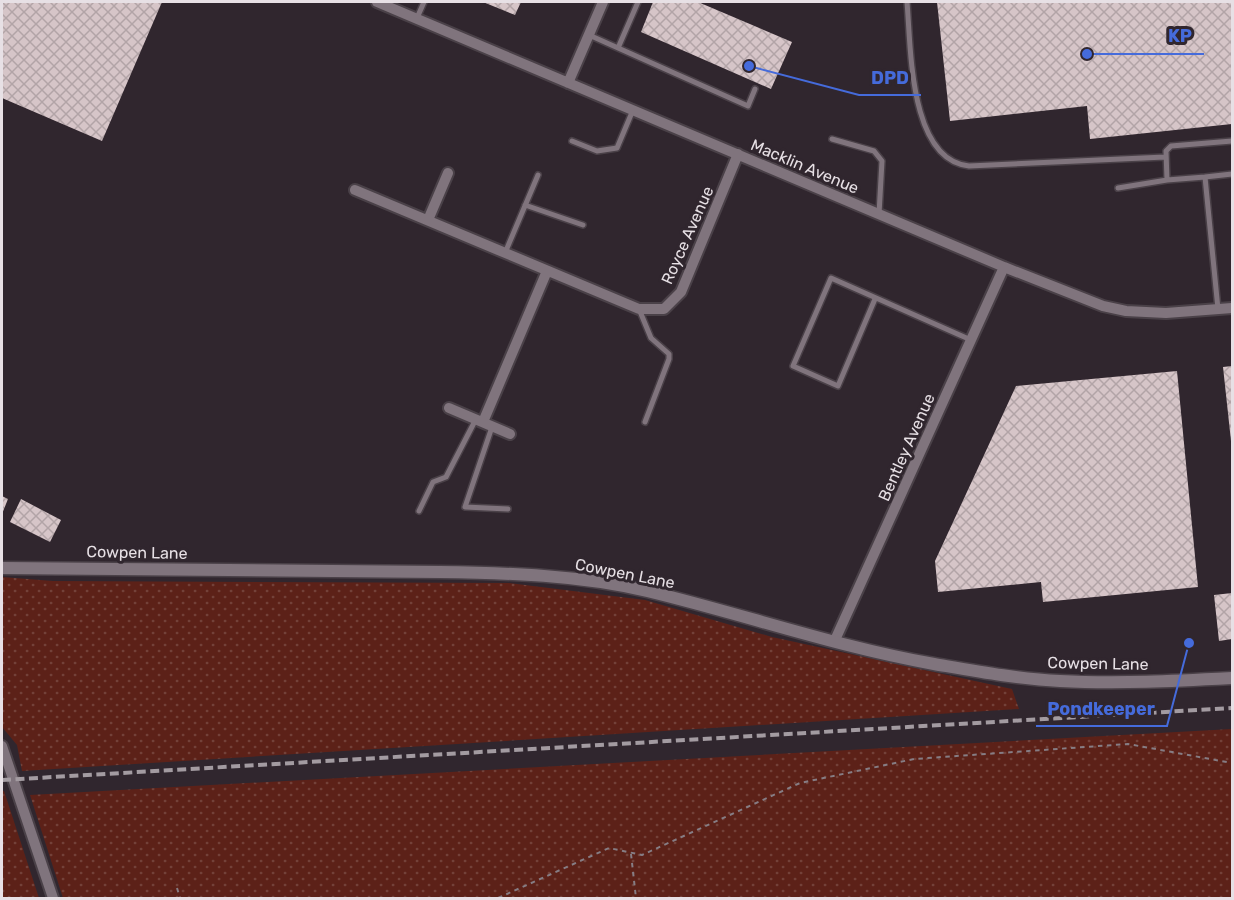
<svg xmlns="http://www.w3.org/2000/svg" width="1234" height="900" viewBox="0 0 1234 900" font-family="Rubik,sans-serif">
  <defs>
    <pattern id="park-dots" width="8" height="8" patternUnits="userSpaceOnUse" patternTransform="scale(1.5)"><rect width="8" height="8" fill="#5c2118"/><path d="M2 2h.1M6 6h.1" fill="none" stroke="#734139" stroke-width="1.8" stroke-linecap="round"/></pattern>
    <pattern id="building-cross-hatch" width="8" height="8" patternUnits="userSpaceOnUse" patternTransform="scale(1.5)"><rect width="8" height="8" fill="#d6c5c8"/><path d="M0 0l8 8M0 8l8-8" fill="none" stroke="#b2a4a7"/></pattern>
  </defs>
  <rect width="100%" height="100%" fill="#30262e"/>
  <path fill="url(#park-dots)" d="M2 577 53 581 509 583 645 600 772 637 1012 689 1019 709 22 771 17 745 2 727Z
    M1232 729V898H63L30 795Z
    M2 791H4L39 898H2Z"/>
  <path fill="url(#building-cross-hatch)" d="M2 2H162L102 141 2 98Z
    M483 2H521L515 15Z
    M653 2H698L792 42 771 89 641 32Z
    M937 2H1232V124L1090 139 1087 106 950 121Z
    M1232 366V441H1231L1223 367Z
    M1177 371 1198 587 1043 602 1041 582 938 592 935 561 1016 386Z
    M2 496 8 499 2 514Z
    M21 499 61 520 50 542 10 522Z
    M1232 593V639L1219 641 1214 595Z"/>
  <g fill="none" stroke-linecap="round" stroke-linejoin="round">
    <defs>
      <path id="service" d="M907 2C911 47 909 160 969 166L1165 157
        M417 18 424 2
        M589 35 748 106 755 89
        M618 48 638 2
        M832 139 874 151 882 161 879 214
        M572 141 597 151 617 148 633 110
        M1205 177 1167 180 1166 151 1171 146 1232 141
        M1118 188 1167 180
        M525 205 583 225
        M505 253 538 175
        M875 299 838 386 793 366 831 278 971 340
        M639 309 651 338 669 354V359L645 422
        M1218 309 1205 177 1232 174
        M492 427 465 507 508 509
        M419 511 433 482 446 477 476 419"/>
      <path id="minor" d="M377 2 1004 267 1103 306 1126 311 1166 313 1232 308
        M568 83 603 2
        M355 190 639 309H664L681 292 738 154
        M428 220 448 173
        M449 408 510 434
        M483 422 547 271
        M835 640 1004 267
        M2 746 53 898"/>
      <path id="tertiary" d="M2 568 439 572C509 573 579 575 647 591 743 614 837 647 934 664 975 671 1018 679 1060 681 1118 684 1175 681 1232 678"/>
    </defs>
    <use href="#service" stroke="#4a4148" stroke-width="8"/>
    <use href="#minor" stroke="#4a4148" stroke-width="14"/>
    <use href="#tertiary" stroke="#4a4148" stroke-width="15"/>
    <path stroke="#867d84" stroke-width="2" stroke-dasharray="4.5 4.5" stroke-linecap="butt" d="M631 854 636 898
      M177 888 180 898
      M498 898 609 848 642 855 800 783 914 759 1128 744 1232 763"/>
    <use href="#service" stroke="#80747d" stroke-width="5"/>
    <use href="#minor" stroke="#80747d" stroke-width="10"/>
    <use href="#tertiary" stroke="#80747d" stroke-width="12"/>
    <path stroke="#a39ba1" stroke-width="4" stroke-dasharray="9 4.5" stroke-linecap="butt" d="M2 780 1232 708"/>
  </g>
  <g text-anchor="middle" stroke-width="6" stroke-linejoin="round" paint-order="stroke">
    <g font-size="16" fill="#e7e0e5" stroke="#30262e">
      <text transform="translate(805 166) rotate(23)" y="6">Macklin Avenue</text>
      <text transform="translate(687 235) rotate(-66)" y="6">Royce Avenue</text>
      <text transform="translate(906 447) rotate(-66)" y="6">Bentley Avenue</text>
      <text transform="translate(137 552) rotate(1)" y="6">Cowpen Lane</text>
      <text transform="translate(625 573) rotate(11)" y="6">Cowpen Lane</text>
      <text transform="translate(1098 663) rotate(1)" y="6">Cowpen Lane</text>
    </g>
  </g>
  <path fill="none" stroke="#456bdb" stroke-width="2" d="M1087 54L1156 54H1204M749 66L859 95H921M1189 643L1167 726H1036"/>
  <g fill="#456bdb" stroke="#30262e" stroke-width="2">
    <circle cx="1087" cy="54" r="6"/>
    <circle cx="749" cy="66" r="6"/>
    <circle cx="1189" cy="643" r="6"/>
  </g>
  <g font-size="18" text-anchor="middle" font-weight="bold" fill="#456bdb" stroke="#30262e" stroke-width="6" stroke-linejoin="round" paint-order="stroke">
    <text x="1180" y="42">KP</text>
    <text x="890" y="84">DPD</text>
    <text x="1101" y="715">Pondkeeper</text>
  </g>
  <rect width="1234" height="900" fill="none" stroke="#e7e0e5" stroke-width="6"/>
</svg>
